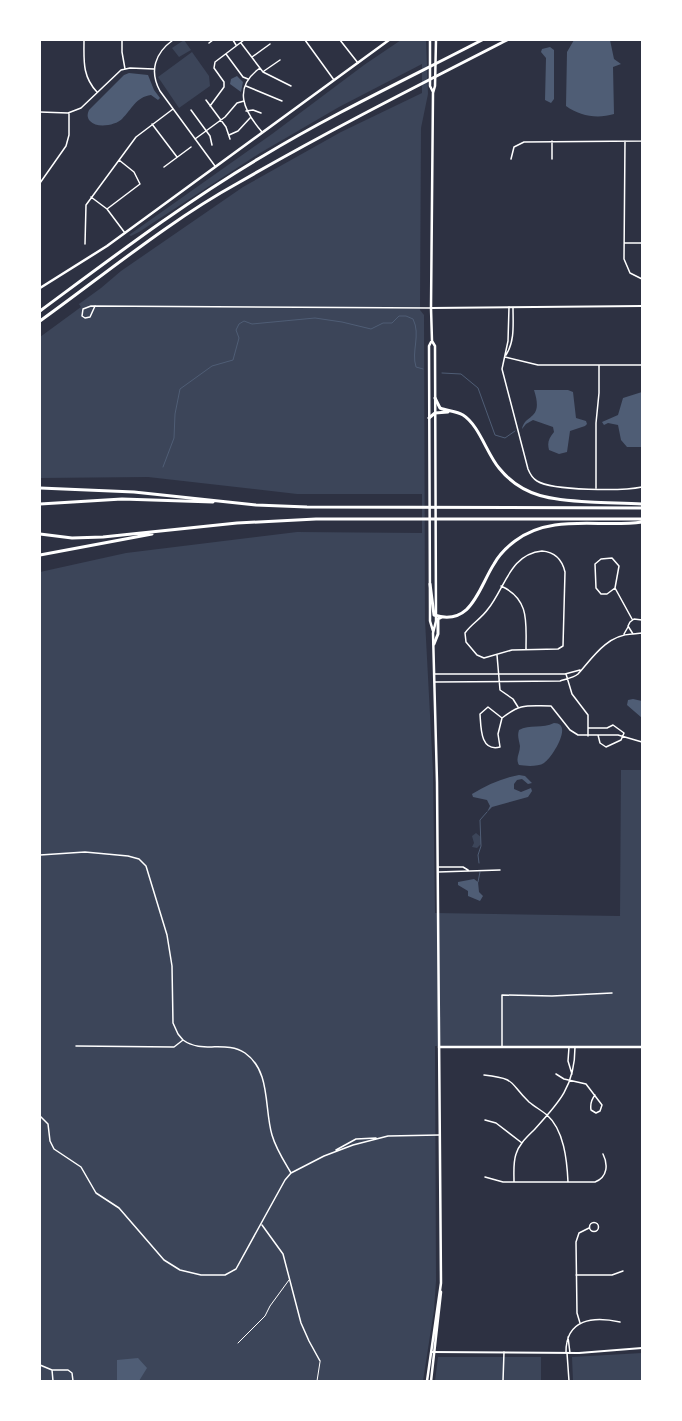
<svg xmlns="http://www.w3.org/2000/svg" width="682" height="1421" viewBox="0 0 682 1421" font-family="'Asap Condensed',sans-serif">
  <rect width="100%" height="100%" fill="#2d3142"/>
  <path fill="#3c4559" d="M184 40 191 50 179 57 172 48Z
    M401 40H426L428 94 421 128 420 310 424 315 425 620 433 772 435 913 620 916 621 770H642V1046H435L436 1281 434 1310 423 1381H40V572L126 553 297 532 422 533V494H297L148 477 40 478V337L81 307 79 304 101 288 121 271 243 187 341 132 422 93V64L339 107 260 153 139 232 131 236 129 235 272 134 364 65Z
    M192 52 209 76 210 86 179 108 158 77Z
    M476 833 481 837V844L477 848 472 847 474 843 472 836Z
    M642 1353V1381H573L572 1357Z
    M438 1357H541V1381H435Z"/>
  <path fill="#4f5d75" d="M574 40H610L614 59 621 64 613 67 614 114C597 119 580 116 566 106L567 52Z
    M550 47 554 50V99L551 103 545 100 546 58 541 52 542 49Z
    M129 73 148 75 154 90 160 98 158 100 151 95C136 97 132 109 122 119 116 125 97 129 90 121 87 118 87 114 89 110L124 75Z
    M237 76 243 82 241 92 230 84 231 79Z
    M534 390H568L573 392 576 418 586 421 587 424 585 426 570 431 567 452 559 454 549 450C547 442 549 438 554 432L553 427 533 420 526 424 522 429C525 413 544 421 534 390Z
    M642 392V447H627L621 440 618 425 608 423 604 425 602 422 618 415 623 398Z
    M633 699 642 701V718L627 705 628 700Z
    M554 723C574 723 552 758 544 763 538 767 525 766 519 765 515 759 520 753 520 746 519 740 517 736 519 730 529 724 543 729 554 723Z
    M519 775 525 776 532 783 528 784 522 779 517 780 514 784V789L521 792 531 788 532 791 528 797 492 807 487 812 490 806 487 800 473 797 472 794C487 785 502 778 519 775Z
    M474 879 478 882 479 892 483 896 480 901 468 896V891L458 885V882Z
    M138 1358 147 1368 139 1381H117V1360Z"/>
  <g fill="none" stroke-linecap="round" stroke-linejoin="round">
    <path stroke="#4f5d75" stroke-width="1" d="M442 373 461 374 478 388 495 435 505 438 515 431
      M163 467 174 438 175 414 180 389 212 366 233 360 239 338 236 330 239 324 244 321 252 324 315 318 342 322 371 329 383 323H392L399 316H406L413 319C421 335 411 351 416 367L423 369
      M479 863 478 855 481 846 480 820 487 812
      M478 882 480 872"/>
    <path stroke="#fff" stroke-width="1" d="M238 1343 265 1316 270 1306 289 1280
      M317 1381 320 1362"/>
    <path stroke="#fff" stroke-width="1.5" d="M84 40C84 60 82 76 97 92
      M122 40V52L125 69
      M173 40C155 53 149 71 160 91L215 166
      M233 40 236 45
      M305 40 334 80
      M340 40 358 63
      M209 43 213 40
      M241 43 263 72 291 86
      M226 54 243 77 248 79
      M252 57 270 44
      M260 68C232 88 244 111 262 132
      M264 71 280 60
      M246 86 282 101
      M206 100 226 127 230 139
      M210 106 224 87V82L214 68 215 62 244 40
      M191 110 210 136 212 145
      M246 111 253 110 261 113
      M40 112 68 113 81 108 121 70 130 68 154 69
      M152 124 177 157
      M229 135 238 131 250 118
      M195 139 225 117 237 103 244 101
      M625 141 624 259 630 273 642 279
      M642 141V87
      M511 159 514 147 524 142 642 141
      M552 159V141
      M164 167 191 147
      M40 183 66 146 69 135V114
      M91 197 107 209 125 233
      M107 209 140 184 134 172 119 160
      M625 243H642
      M85 244 86 205 136 137 173 109
      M95 306 90 317 85 318 82 316 83 309 91 306 431 308
      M509 307 508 341 502 369 528 469C530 474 532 478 537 481 553 491 623 491 642 487
      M506 355C515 341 513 324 513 308
      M505 357 538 365H642
      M596 488V423L599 393V366
      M542 551C555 552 562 559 565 572L563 646 558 649 512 650 484 658 477 655 466 642 465 633C471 624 481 619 488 609 505 588 510 554 542 551Z
      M612 558 619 566 615 588 607 594H601L596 588 595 564 601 559Z
      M501 586C530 599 526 623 526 649
      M615 588 632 619
      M642 620 634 619 630 622 628 626 633 634 642 633
      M624 634 628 627
      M497 655 500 690 513 699 518 707
      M435 674H565L580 670
      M566 674 572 694 588 715V736
      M435 682 560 681C566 679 573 678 578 674 593 657 607 635 632 634
      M488 707 502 718 498 734 500 747C480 752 481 727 480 714Z
      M502 718C521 703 527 706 551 706L570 730 578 735H618L642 742
      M589 728H607L613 725 624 733 621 740 606 747 600 743 598 735
      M40 855 85 852 128 856 139 859 146 866 167 935 172 966 173 1023 178 1034 183 1040
      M438 867H463L468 870
      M438 872 500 870
      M76 1046 174 1047 183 1040C202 1054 226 1040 245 1053 271 1071 264 1108 272 1135 276 1149 284 1161 291 1173
      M502 1046V995L552 996 612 993
      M569 1047 568 1061 572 1074
      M556 1074 564 1079 586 1084 602 1105 600 1111 596 1113 591 1110C590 1104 591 1100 595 1095
      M484 1075C518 1079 508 1082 529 1102 535 1107 541 1110 547 1115 564 1130 567 1160 568 1182
      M40 1116 48 1124 50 1141 54 1149 81 1167 96 1193 119 1208 164 1260 180 1270 201 1275H225L236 1269 285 1180 291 1173 324 1156 353 1145 388 1136 439 1135
      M485 1120 496 1123 522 1143
      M336 1150 356 1139 376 1138
      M485 1177 503 1182H595C608 1177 608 1164 603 1154
      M514 1182C514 1172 513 1163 516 1154 519 1144 527 1137 534 1130 559 1103 575 1086 575 1047
      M589.5 1227a4.5 4.5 0 1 1 9 0a4.5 4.5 0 1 1-9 0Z
      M262 1225 283 1254 301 1323 309 1341 320 1361
      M576 1275H612L623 1271
      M580 1323 577 1313 576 1242 579 1233 589 1228
      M568 1337 570 1353
      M566 1352C566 1319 593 1316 620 1322
      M567 1353 569 1381
      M40 1365 52 1370H68L72 1373 73 1381
      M52 1370 53 1381
      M503 1381 504 1352"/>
    <path stroke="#fff" stroke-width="2" d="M431 308 642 306
      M431 1352 579 1353 642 1348"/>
    <path stroke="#fff" stroke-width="2.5" d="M40 288 107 246 389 40
      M439 1047H642"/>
    <path stroke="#fff" stroke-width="2.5" d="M430 40V86L433 92
      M431 342 429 346 430 608V621L433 631
      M427 1381 441 1283 437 782 433 633 436 621 435 346 432 341 431 308 433 93 435 86 436 40
      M431 1381 441 1292 440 1291"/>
    <path stroke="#fff" stroke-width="3" d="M40 311C113 257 185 202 263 156 334 113 409 78 482 40
      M40 321C104 275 169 221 238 183 326 132 417 86 507 40
      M435 398 440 408C447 411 456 411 463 415 479 425 487 454 499 468 523 498 554 500 590 502 607 503 625 503 642 504
      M429 418 435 413 448 412
      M40 488 134 492 256 505 307 507 642 508
      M40 504 122 499 213 502
      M40 534 72 538 103 537 237 523 316 519H642
      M40 555 152 534
      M430 584 434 615C472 627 479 587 494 564 499 555 507 547 515 541 551 513 600 528 642 522
      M434 644 438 634V619L442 617"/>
  </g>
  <rect width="682" height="1421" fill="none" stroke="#ffffff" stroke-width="82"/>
</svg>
